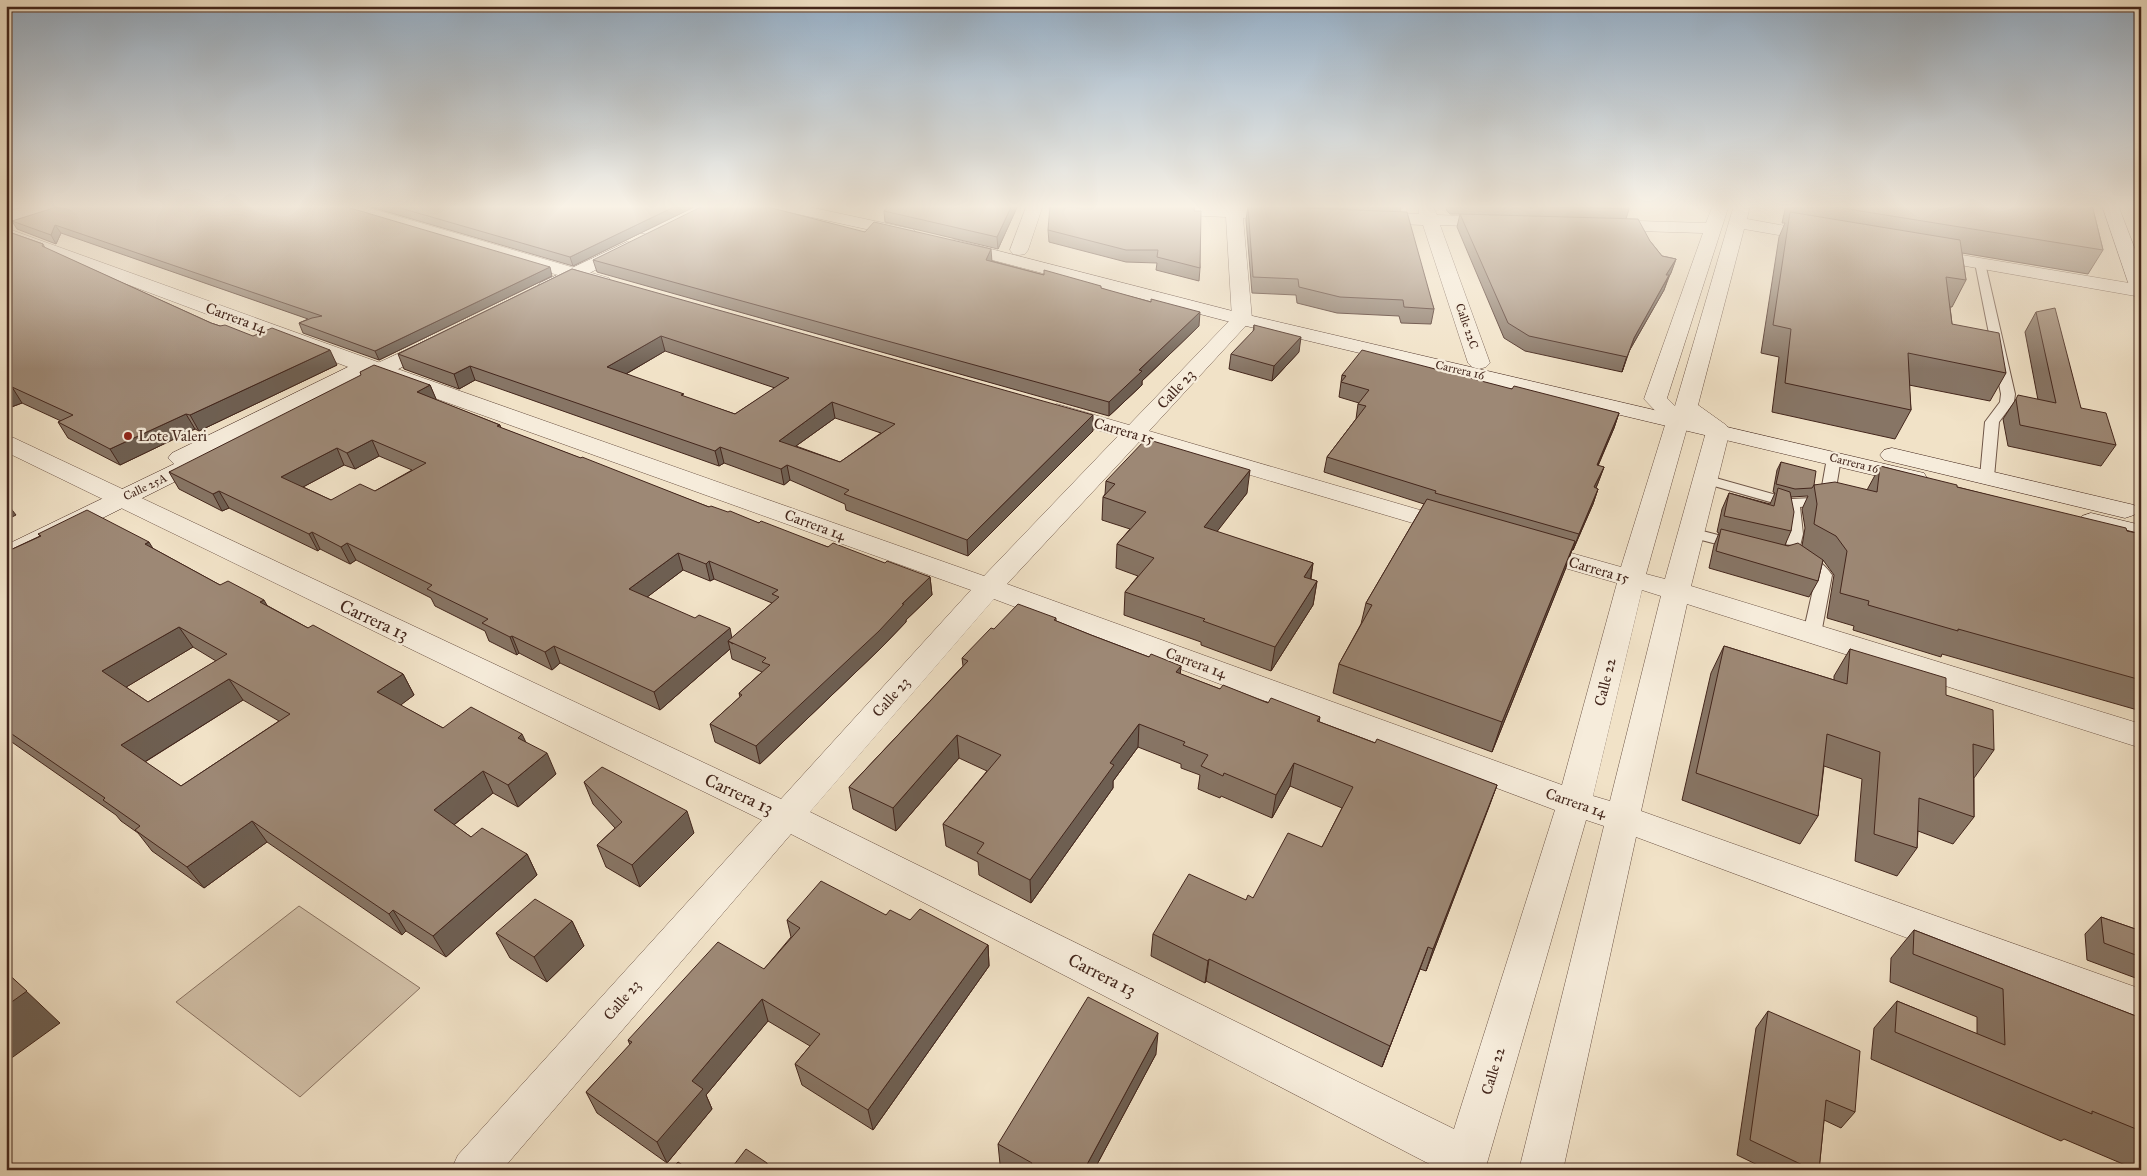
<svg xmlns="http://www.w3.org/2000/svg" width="2147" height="1176" viewBox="0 0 2147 1176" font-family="'IM FELL Great Primer',serif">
  <rect width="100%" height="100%" fill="#f1e2c7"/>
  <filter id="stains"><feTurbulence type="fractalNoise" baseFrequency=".004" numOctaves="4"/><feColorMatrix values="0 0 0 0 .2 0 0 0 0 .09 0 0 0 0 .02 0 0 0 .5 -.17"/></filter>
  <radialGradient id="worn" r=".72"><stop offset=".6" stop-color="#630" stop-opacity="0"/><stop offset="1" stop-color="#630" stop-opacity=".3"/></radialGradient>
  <path fill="#d3c2aa" stroke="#8b7463" d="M299 906 420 988 300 1097 176 1002Z"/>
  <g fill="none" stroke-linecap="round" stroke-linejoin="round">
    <defs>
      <path id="lane" d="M1980 260 1985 263 2015 394 2014 402 1999 422 1994 477 1992 480H1982L1980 477 1985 422 2000 402 2001 394 1975 263Z
        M1834 454 1841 458 1835 494 1821 505 1800 507 1803 534 1798 554C1812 552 1825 565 1832 575L1821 634 1818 638 1812 640 1806 638 1803 634 1816 576C1810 569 1799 566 1794 558L1795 556 1780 559 1774 557 1772 554 1774 551 1785 548 1786 546 1788 528 1784 506 1700 482 1698 479 1700 476 1705 475 1791 499 1813 498 1821 492 1827 458Z
        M1691 528 1741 541 1744 544 1741 547 1736 549 1686 536 1683 533 1686 530Z"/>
      <path id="street" d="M31 205H55L53 209 6 223V212Z
        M334 205H359L609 278 611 282 609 286 602 288 595 286 336 209Z
        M1027 205H1043L1028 250 1025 254 1019 255 1013 254 1010 250Z
        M1157 205 1226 207V205H1242L1243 207 1258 209 1260 213 1258 217 1243 218 1252 319 1149 431 1461 522 1465 527 1461 532 1452 535 1443 532 1139 442 1007 584 1562 785 1617 583 1523 556 1519 550 1523 544 1532 542 1621 567 1666 422 1644 399 1703 233 1605 230 1599 229 1596 225 1599 221 1605 220 1706 223 1713 205H1729L1667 398 1675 406 1734 205H1750L1747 219 1825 233 1828 237 1825 241 1819 242 1744 229 1698 405 1726 425 1730 430 1691 586 2141 724V748L1687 604 1641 811 2141 989V1025L1636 837 1563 1170H1519L1604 826 1586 820 1485 1170H1441L791 834 502 1170H451L458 1155 762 820 6 452V436L14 438 781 799 971 590 359 371 6 239V228L375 361 984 576 1118 436 1049 416 1046 411 1049 406 1057 404 1129 425 1232 318 1226 217 1163 214 1157 213 1155 209ZM1688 419 1706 432 1665 579 1646 574 1689 421ZM1642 590 1661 596 1610 801 1593 796ZM994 599 1555 810 1454 1129 810 812Z
        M1418 205H1432L1437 215 1495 217 1501 218 1504 222 1501 226 1495 227 1440 225 1490 363 1486 367 1479 369 1472 367 1468 363 1423 225 1373 223 1367 222 1364 218 1367 214 1373 213 1419 214Z
        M1926 249 2141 285V297L1920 258 1917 254 1920 250Z"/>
      <path id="secondary" d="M685 205H706L704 209 653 233 647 234 641 233 638 229 641 225Z
        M771 205H800L907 228 913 229 916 233 913 237 907 238 779 210 773 209Z
        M2102 205H2118L2141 265V297L2134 295 2131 291Z
        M956 240 1244 314 1915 471 1924 473 1927 478 1924 483 1915 485 1242 325 950 249 947 245 950 241Z
        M627 242 633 243 636 247 633 251 554 291 547 293 540 291 537 287 540 283Z
        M432 338 439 340 442 344 439 348 358 390 350 392 341 388 210 452 216 458 212 463 15 562 6 564V545L174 464 168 458 172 453 356 363 364 362 373 365Z
        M1892 448 2134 505 2138 510 2134 515 2125 518 1884 460 1880 455 1884 450Z
        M2091 513 2141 525V541L2082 526 2078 521 2082 516Z"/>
    </defs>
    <use href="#lane" stroke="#6e5547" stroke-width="2"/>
    <use href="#street" stroke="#6e5547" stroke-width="1"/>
    <use href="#secondary" stroke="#43261c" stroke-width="1"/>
    <use href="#lane" fill="#f6ecdb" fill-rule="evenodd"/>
    <use href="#street" fill="#f6ecdb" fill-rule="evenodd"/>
    <use href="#secondary" fill="#f6ecdb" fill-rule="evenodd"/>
  </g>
  <path fill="#877565" stroke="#43261c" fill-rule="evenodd" d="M364 205H698L573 266Z
    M889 205H1018L998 249 885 222 884 211Z
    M1246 205H1401L1400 211 1434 309 1431 324 1401 323 1399 316 1337 313 1297 303 1296 295 1252 293 1246 220 1248 206 1349 209Z
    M1445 205H1627L1629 209 1626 219 1650 241 1662 256 1676 259 1664 290 1628 353 1622 372 1525 351 1504 338 1457 227 1460 214H1450L1447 211Z
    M1786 205H2092L2103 250 2088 274 1962 253 1966 280 1952 307H1950L1952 324 2006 373 1990 401 1909 385 1911 410 1895 439 1772 412 1779 357 1761 353 1779 237 1785 223H1782Z
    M1195 211 1200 268 1199 281 1156 270 1157 263 1126 262 1049 242 1048 230Z
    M12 221 552 276 379 360 303 333 299 323 308 319 61 233 56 244 17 229Z
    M6 231 43 244 45 248 211 323 337 365 199 431 195 429 120 465 68 438 58 422 61 421 22 403 6 409Z
    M865 232 992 261 1044 275 1101 288 1199 326 1142 381V385L1109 416 597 272 593 260Z
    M572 269 1093 431 968 556 846 510 845 504 790 480 784 485 724 463 719 466 475 380 459 389 404 369 398 354ZM665 351 775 388 735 414 684 397 626 374ZM835 418 881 433 840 462 796 446Z
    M2036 312 2081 408 2116 445 2101 466 2008 446 2003 419 2016 399 2038 400 2025 332Z
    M1254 325 1299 352 1272 381 1229 369 1231 354 1253 332Z
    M1342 375 1512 389 1619 413 1614 428 1598 466 1604 467 1596 488 1598 489 1593 504 1573 550H1572L1565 570 1492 752 1333 693 1339 664 1361 624 1366 603 1424 504 1324 472 1327 457 1356 419 1358 404 1359 403 1339 397Z
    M430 385 436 400 500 425 501 428 709 507 759 523 828 547 930 577 932 595 906 620V622L881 648 760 764 715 742 710 724 740 697 739 693 762 672 732 659 730 649 660 710 560 663 552 670 519 653 517 655 489 641 485 631 435 606 431 598 356 560 350 564 320 549 318 551 229 508 222 511 179 489 169 472ZM379 456 412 470 375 491 331 500 303 487 344 465 355 469ZM683 570 710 581 714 579 772 603 732 638 647 597Z
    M1781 462 1814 485 1867 490 1880 466 1957 487 2141 534V711L1942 654 1941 657 1853 630 1854 626 1827 618 1834 575 1823 560 1818 581 1809 597 1709 568 1714 545 1719 533 1717 532 1722 509 1729 493 1770 504 1775 493 1773 492 1777 470ZM1808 496 1802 509 1805 528 1802 546 1785 545 1791 531V497Z
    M1106 481 1247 493 1216 532 1313 563 1311 579 1317 581 1313 605 1271 671 1201 645V642L1124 615 1125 592 1138 576 1116 568 1117 544 1130 529 1102 520 1103 497 1105 494Z
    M38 534 154 549 220 585 268 606 308 628 403 674 414 695 400 705 443 728 526 742 556 774 518 807 493 793 454 825 471 837 527 854 537 875 446 957 406 931 402 935 267 842 204 888 152 851 138 833 121 821 116 815 6 738V552L40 536ZM193 647 216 661 148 702 126 687ZM243 700 279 721 181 786 145 762Z
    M1056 618V621L1091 635 1149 657 1181 666 1180 674 1220 689 1320 717 1319 722 1375 743 1497 785 1426 971 1420 969 1382 1067 1206 981 1205 983 1151 956 1153 934 1246 900 1253 898 1322 847 1342 808 1290 786 1272 818 1221 796 1220 798 1198 789 1200 775 1181 768V764L1138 747 1113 781V788L1031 903 979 875 978 862 946 846 943 824 987 771 959 758 896 831 853 809 849 787 963 666 962 658 994 629Z
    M1724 646 1834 680V676L1850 649 1946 695 1994 750 1974 778V817L1953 844 1918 831 1917 848 1897 876 1855 861 1862 779 1824 766 1818 816 1800 844 1682 800 1711 673Z
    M584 782 694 833 640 887 606 867 597 845 615 828 593 804Z
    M886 915 910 920 988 945 989 966 873 1130 802 1085 795 1064 810 1046 768 1021 706 1095 712 1109 667 1163 597 1113 586 1092 630 1045 628 1040 764 969 791 937 787 920Z
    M2101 917 2141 931V980L2087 960 2085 934Z
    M572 921 584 946 547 982 510 958 496 933Z
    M1914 930 2141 1018V1170H2137L2064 1139 2061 1141 1871 1059 1874 1028 1897 1001 1977 1034V1017L1890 982 1891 958Z
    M1768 1011 1855 1112 1841 1128 1824 1120 1819 1170H1768L1737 1155 1756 1028Z
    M1156 1054 1094 1170H1009L1000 1164 998 1144Z"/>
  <path fill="#6e5f52" stroke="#43261c" d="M678 205H698L573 266 570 257Z
    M1012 205H1018L998 249 997 237Z
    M55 225 61 233 56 244 51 235Z
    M991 249 992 262 986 260Z
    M1676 259 1671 273 1661 289 1666 275Z
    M550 267 552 276 379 360 375 351Z
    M1669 275 1664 290 1628 353 1622 372 1634 338Z
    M1200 312 1199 326 1142 381V385L1109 416V402L1139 370Z
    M661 336 665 351 612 382 607 367Z
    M1301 337 1299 352 1272 381 1274 366Z
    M330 350 337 365 199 431 190 415Z
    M470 366 475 380 459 389 454 374Z
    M430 385 437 401 417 392Z
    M12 387 22 403 6 409V390Z
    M832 402 835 418 782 456 779 441Z
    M1619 413 1614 428 1591 481 1597 465Z
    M186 414 195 429 120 465 110 449Z
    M1093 415V431L968 556 967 540Z
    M372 440 379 456 355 469 347 453Z
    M720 447 724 463 719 466 715 451Z
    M337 448 344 465 290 494 281 477Z
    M787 465 790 480 784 485 781 469Z
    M1604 467 1598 483 1589 503 1594 487Z
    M1250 470 1247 493 1202 551 1204 527Z
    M1598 489 1593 504 1573 550 1579 534Z
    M219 491 229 508 222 511 213 494Z
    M6 502 16 515 6 520Z
    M312 532 320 549 318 551 309 534Z
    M1575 541 1565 570 1492 752 1502 722Z
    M149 542 162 563 145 544Z
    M347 543 356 560 350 564 341 547Z
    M678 553 683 570 634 607 629 589Z
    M709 561 714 579 710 581 706 564Z
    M1313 563 1309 587 1304 577Z
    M930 577 932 595 906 620V622L881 648 760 764 756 746Z
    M1317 581 1313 605 1271 671 1275 647Z
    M264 600 276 621 260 602Z
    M179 627 193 647 118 692 102 671Z
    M730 628 733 644 728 641 730 649 660 710 654 692Z
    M512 636 519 653 517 655 510 637Z
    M554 646 560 663 552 670 545 652Z
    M1181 666 1179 688 1176 672Z
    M403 674 414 695 389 714 377 692Z
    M229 679 243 700 138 766 121 745Z
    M1139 724 1138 747 1113 781V788L1031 903 1030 880 1110 763Z
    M522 734 532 755 518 738Z
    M957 735 959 758 896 831 893 808Z
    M547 753 556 774 518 807 508 785Z
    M1294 763 1290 786 1272 818 1276 795Z
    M483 771 493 793 445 832 434 810Z
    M1497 785 1489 807 1426 971 1433 949Z
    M687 811 694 833 640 887 632 865Z
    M252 821 267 842 204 888 187 867Z
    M527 854 537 875 446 957 433 936Z
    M393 910 406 931 402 935 389 914Z
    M572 921 584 946 547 982 534 957Z
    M988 945 989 966 873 1130 868 1110Z
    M1428 947 1420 969 1382 1067 1390 1046Z
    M1209 959 1206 981 1205 983 1208 961Z
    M6 972 60 1023 6 1062Z
    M762 999 768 1021 706 1095 712 1109 667 1163 657 1142 692 1081Z
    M1158 1033 1156 1054 1094 1170H1084Z
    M767 1163 770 1170H762Z"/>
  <path fill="#9d8875" stroke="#43261c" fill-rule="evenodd" d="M63 205H340L550 267 375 351 299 323 312 318 322 316 55 225 51 235 12 221Z
    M390 205H678L570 257Z
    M705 205H760L865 232 874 222 991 249 986 260 1044 275V270L1101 286V288L1151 302V299L1200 312 1139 370 1142 371 1109 402 593 260Z
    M889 205H1012L997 237 884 211Z
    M1050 205H1195L1194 211H1201L1200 268 1157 257 1158 250H1126L1048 230Z
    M1492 205H1627L1629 209Z
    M1823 205H2092L2103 250Z
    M1248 206 1407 212 1434 309 1404 307 1403 300 1340 297 1299 287 1298 279 1253 277Z
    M1790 212 1960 240 1966 280 1946 277 1952 324 1999 333 2006 373 1908 353 1911 410 1785 383 1791 329 1773 325Z
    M1460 214 1638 219 1650 241 1662 256 1676 259 1666 275H1669L1634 338 1627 357 1529 336 1508 323Z
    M6 231 43 244 42 246 211 323 220 326 225 325 253 336 272 328 330 350 190 415 186 414 110 449 58 422 73 415 12 387 6 390Z
    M572 269 1093 415 967 540 844 494 849 490 787 465 781 469 720 447 715 451 470 366 454 374 398 354ZM661 336 789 378 735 414 681 395 684 394 607 367ZM832 402 895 424 840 462 779 441Z
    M2055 308 2081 408 2106 413 2116 445 2020 425 2016 399 2018 395 2056 403 2036 312Z
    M1254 325 1301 337 1274 366 1231 354 1254 330Z
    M1362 350 1512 389 1514 386 1619 413 1597 465 1604 467 1594 487 1598 489 1579 534 1435 493 1436 491 1327 457 1366 406 1358 404 1369 390 1341 382 1346 376 1342 375Z
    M374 365 430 385 417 392 500 425 497 426 581 458 582 457 709 507 711 506 728 512 730 511 759 523 761 521 828 547 833 543 885 563 887 561 930 577 902 604H904L879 631 756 746 710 724 742 695 739 693 770 665 762 662 766 658 728 641 779 597 772 594 778 590 709 561 706 564 678 553 629 589 695 618 699 615 730 628 654 692 554 646 545 652 512 636 510 637 482 623 488 619 427 589 432 585 347 543 341 547 312 532 309 534 219 491 213 494 169 472 361 375 360 372ZM372 440 426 463 375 491 360 484 331 500 281 477 337 448 347 453Z
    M1146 439 1250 470 1204 527 1313 563 1304 577 1317 581 1275 647 1203 621 1205 619 1125 592 1154 558 1117 544 1146 512 1103 497 1115 484 1106 481Z
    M1781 462 1816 471 1814 485 1812 488 1795 489 1776 484Z
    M1880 466 1957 485V487L2126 528 2127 531 2141 534V680L1958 629V631L1868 605 1869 601 1840 593 1847 551 1836 536 1814 524 1817 504 1814 485 1835 482 1877 492Z
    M1778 488 1790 492 1794 512 1791 531 1724 516 1729 493 1774 506Z
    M1427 499 1575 541 1502 722 1339 664 1372 605 1366 603Z
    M87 510 149 542 145 544 220 585 228 581 264 600 260 602 308 628 313 625 403 674 377 692 443 728 471 707 522 734 518 738 547 753 508 785 483 771 434 810 471 837 482 828 527 854 433 936 393 910 389 914 252 821 187 867 135 830 140 826 103 800 105 798 6 730V552L41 536 38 534ZM179 627 227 654 148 702 102 671ZM229 679 290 714 181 786 121 745Z
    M1721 529 1788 546 1798 543 1823 560 1818 581 1716 551Z
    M1018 604 1056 618 1054 620 1091 635 1149 657 1151 654 1181 666 1176 672 1220 689 1223 685 1268 703 1271 698 1320 717 1317 721 1375 743 1377 739 1497 785 1433 949 1428 947 1390 1046 1209 959 1208 961 1153 934 1189 874 1246 900 1248 895 1253 898 1288 833 1322 847 1353 787 1294 763 1276 795 1224 773 1223 776 1201 766 1208 755 1183 745 1185 742 1139 724 1110 763 1114 765 1030 880 977 853 984 843 943 824 1001 755 957 735 893 808 849 787 968 661 962 658 991 628 994 629Z
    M1724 646 1847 684 1850 649 1946 678V695L1993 710 1994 750 1973 744 1974 817 1919 798 1917 848 1874 834 1880 752 1827 734 1818 816 1696 773Z
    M602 767 687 811 632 865 597 845 622 822 584 782Z
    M821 881 886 915 890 910 910 920 920 909 988 945 868 1110 795 1064 820 1034 762 999 692 1081 703 1089 657 1142 586 1092 632 1042 628 1040 718 942 764 969 800 928 787 920Z
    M535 899 572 921 534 957 496 933Z
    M2101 917 2141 931V957L2104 943Z
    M1914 930 2141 1018V1131L2092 1111V1114L1895 1032 1897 1001 2005 1045 2003 989 1913 954Z
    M6 972 27 991 6 1006Z
    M1088 997 1158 1033 1084 1170H1028L1032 1163 998 1144Z
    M1768 1011 1860 1051 1855 1112 1826 1100 1819 1170H1813L1750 1140Z
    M746 1149 767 1163 762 1170H730Z
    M678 1162 690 1170H671Z"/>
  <linearGradient id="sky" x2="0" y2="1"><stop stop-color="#94adc4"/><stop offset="0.56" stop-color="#f9f2e6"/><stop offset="1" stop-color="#f9f2e6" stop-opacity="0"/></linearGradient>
  <rect width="2147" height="369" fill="url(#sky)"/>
  <circle fill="#8f2418" stroke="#f6ecdb" stroke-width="2" cx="128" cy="436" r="5"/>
  <g text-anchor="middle" stroke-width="4.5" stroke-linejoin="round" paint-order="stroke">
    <g font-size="12" fill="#43261c" stroke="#f6ecdb">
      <text transform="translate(1467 326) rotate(71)" y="4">Calle 22C</text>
      <text transform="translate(1460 370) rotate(13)" y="4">Carrera 16</text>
      <text transform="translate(1854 463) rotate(14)" y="4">Carrera 16</text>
      <text transform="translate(145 487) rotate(-26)" y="4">Calle 25A</text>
    </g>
    <g font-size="15" fill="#43261c" stroke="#f6ecdb">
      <text transform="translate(236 318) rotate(20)" y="5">Carrera 14</text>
      <text transform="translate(1176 389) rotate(-47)" y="5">Calle 23</text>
      <text transform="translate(1124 431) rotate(16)" y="5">Carrera 15</text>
      <text transform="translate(815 525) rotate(20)" y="5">Carrera 14</text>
      <text transform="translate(1599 570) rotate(16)" y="5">Carrera 15</text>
      <text transform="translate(1196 663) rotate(20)" y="5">Carrera 14</text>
      <text transform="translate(1605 682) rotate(-76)" y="5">Calle 22</text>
      <text transform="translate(891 697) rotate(-48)" y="5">Calle 23</text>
      <text transform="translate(1576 803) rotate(19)" y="5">Carrera 14</text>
      <text transform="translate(622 1000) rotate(-49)" y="5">Calle 23</text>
      <text transform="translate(1493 1071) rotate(-73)" y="5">Calle 22</text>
    </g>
    <g font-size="15" fill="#43261c" stroke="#f6ecdb" text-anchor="start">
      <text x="138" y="441">Lote Valeri</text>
    </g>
    <g font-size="18" fill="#43261c" stroke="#f6ecdb">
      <text transform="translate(374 620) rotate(25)" y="6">Carrera 13</text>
      <text transform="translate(739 794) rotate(25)" y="6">Carrera 13</text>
      <text transform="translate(1102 975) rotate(27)" y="6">Carrera 13</text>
    </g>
  </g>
  <rect width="2147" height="1176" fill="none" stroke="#f1e2c7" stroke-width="25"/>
  <rect x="8" y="8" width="2132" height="1161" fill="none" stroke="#43261c" stroke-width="2.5"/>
  <rect x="12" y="12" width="2122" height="1151" fill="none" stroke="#43261c"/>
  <rect width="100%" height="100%" filter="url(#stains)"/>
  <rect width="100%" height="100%" fill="url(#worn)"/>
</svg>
